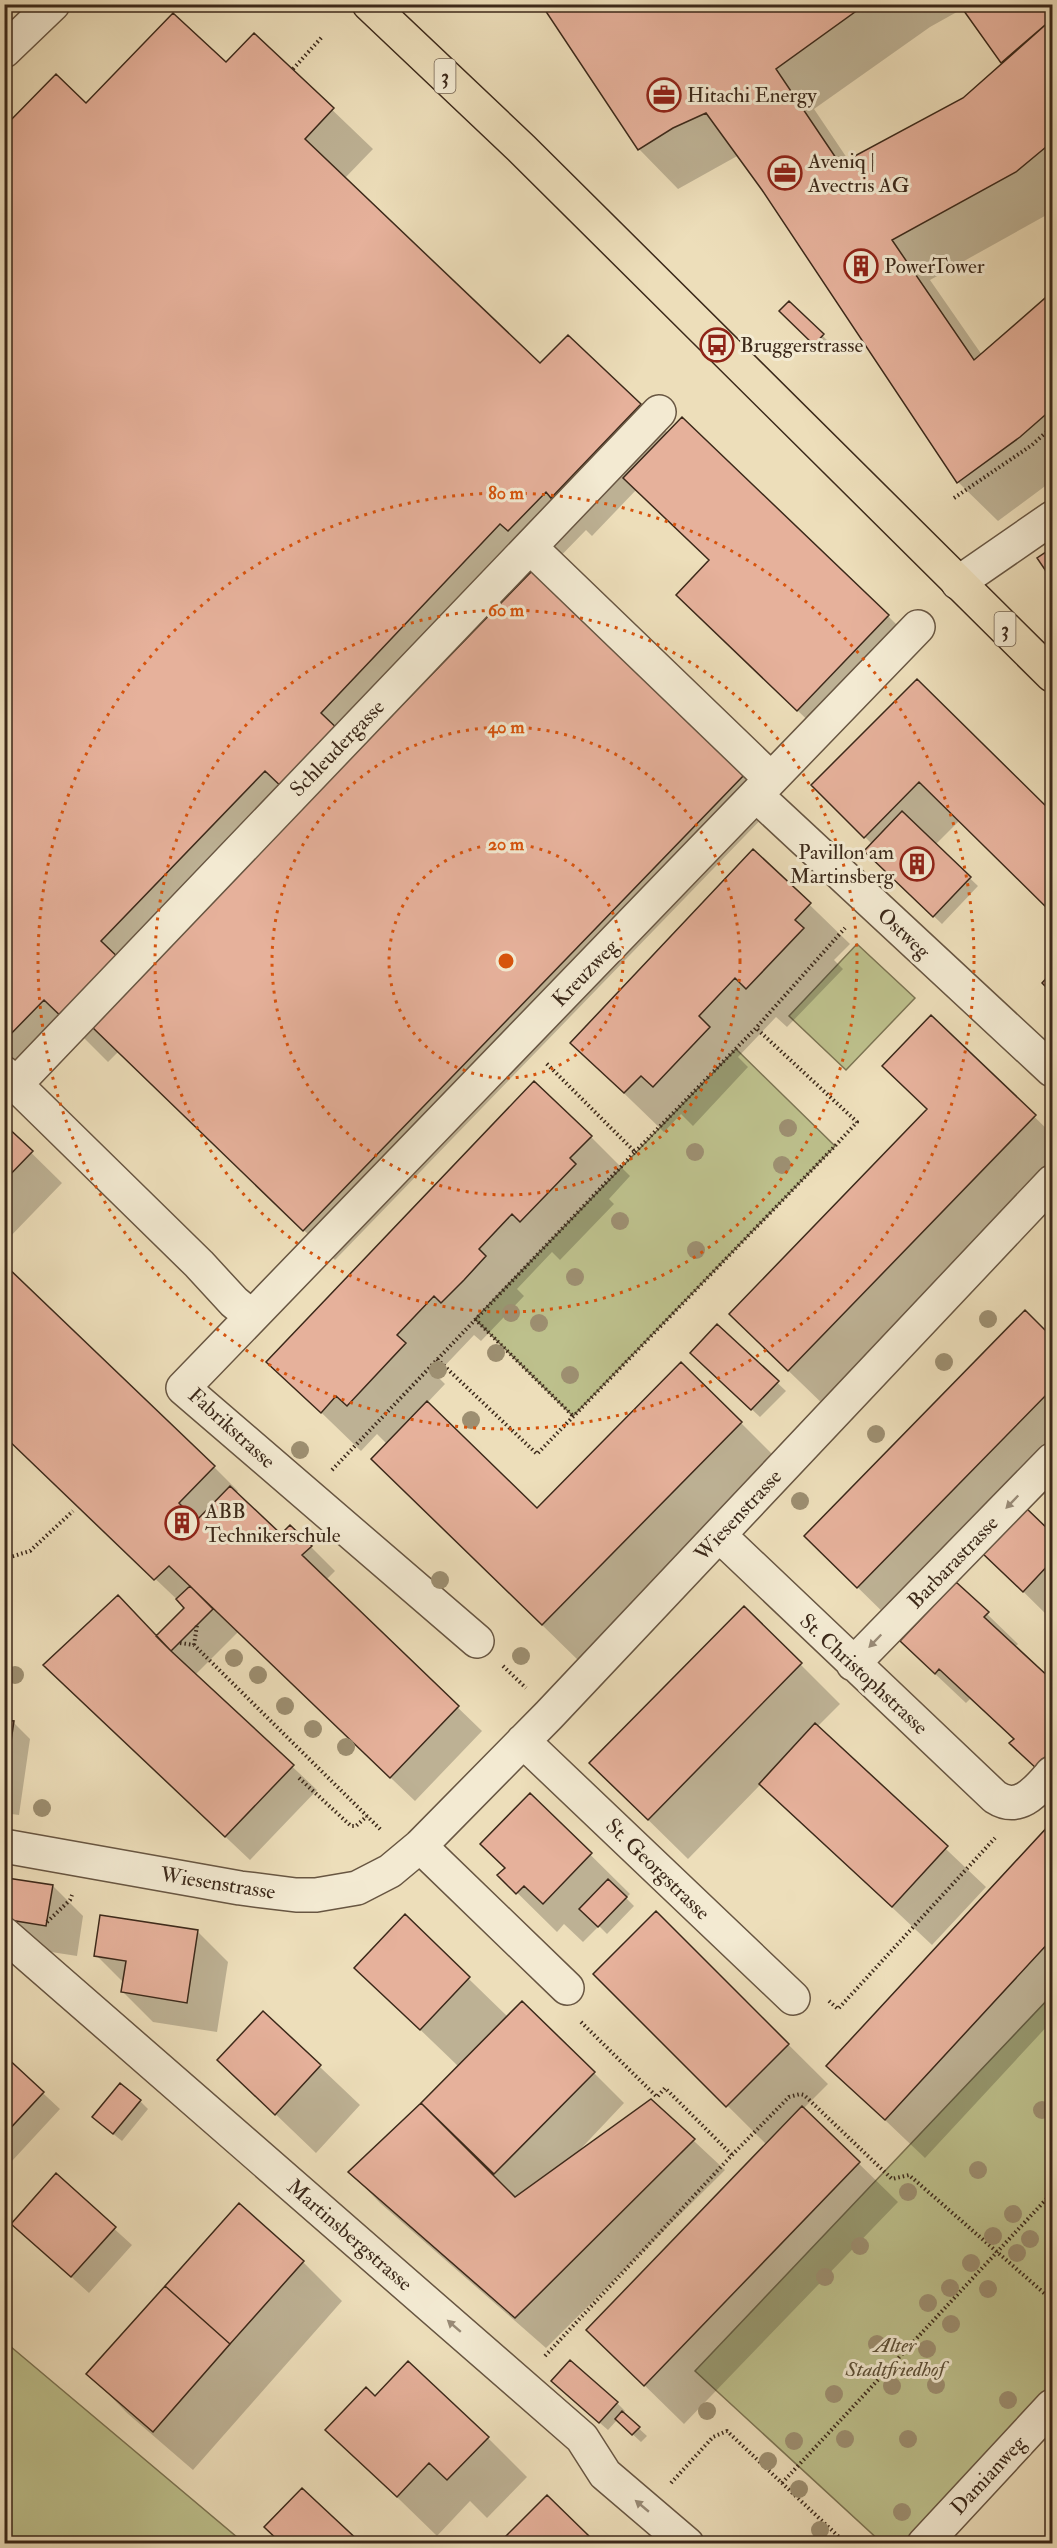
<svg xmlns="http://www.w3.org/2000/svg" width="1057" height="2548" viewBox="0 0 1057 2548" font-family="'IM FELL Double Pica',serif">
  <rect width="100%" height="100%" fill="#eddeba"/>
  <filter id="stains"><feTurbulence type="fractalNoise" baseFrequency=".00333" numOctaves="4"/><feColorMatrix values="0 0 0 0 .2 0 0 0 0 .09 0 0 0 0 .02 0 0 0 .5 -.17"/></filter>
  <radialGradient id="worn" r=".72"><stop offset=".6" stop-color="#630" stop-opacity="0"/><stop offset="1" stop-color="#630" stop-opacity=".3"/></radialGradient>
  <path fill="#bdc08c" stroke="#7c7453" stroke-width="1.5" d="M857 944 915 998 846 1070 789 1016Z
    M736 1049 835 1146 573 1416 475 1319Z
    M1052 1995V2387L907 2543H882L695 2371Z
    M4 2341 244 2543H5Z"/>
  <path fill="#0003" fill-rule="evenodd" d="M543 4H1052V212L930 280 982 355 1052 294V481L998 521 958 482 739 155 678 189 639 149ZM964 8 1004 64 963 99 849 161 814 109 930 27Z
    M254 35 373 149 344 179 541 366 640 405 668 433 888 616 912 640 822 734 702 619 711 561 637 489 592 536 586 530 548 569 774 806 335 1260 118 1052 108 1062 84 1038 33 1092 4 1081V130L226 65Z
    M789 303 830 343 823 352 781 311Z
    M917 681 1052 814V912L959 821 935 845 978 886 942 924 866 851 872 844 813 785Z
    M754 851 850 944 834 960 843 969 787 1027 776 1017 738 1057 748 1067 693 1126 681 1114 664 1132 572 1043Z
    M932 1017 1052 1134V1179L829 1410 770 1353 928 1110Z
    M4 1126 62 1183 4 1243Z
    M591 1137 630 1176 609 1199 614 1204 560 1260 552 1252 517 1289 524 1296 481 1341 474 1335 436 1375 445 1384 427 1403 537 1510 741 1423 780 1462 582 1664 412 1498 387 1444 377 1434 361 1451 269 1362Z
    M4 1266 214 1467 238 1491 236 1493 281 1537 311 1547 335 1571 326 1580 482 1731 415 1801 238 1632 195 1675 317 1790 250 1860 69 1689 118 1597 157 1637 186 1608 4 1435Z
    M1025 1312 1052 1339V1469L898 1627 845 1575Z
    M717 1326 786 1391 760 1417 700 1361Z
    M1024 1508 1052 1535V1620L983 1552Z
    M956 1584 1018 1644 1015 1647 1052 1682V1784L1015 1740 970 1699 966 1703 932 1671Z
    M744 1608 840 1704 817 1727 986 1887 932 1945 761 1784 688 1859 630 1802Z
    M4 1721 14 1723 30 1739 19 1815 4 1813Z
    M530 1795 630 1894 626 1898 634 1906 607 1934 599 1926 583 1942 564 1924 557 1932 499 1875 506 1868Z
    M1052 1824V2021L925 2158 828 2066Z
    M9 1879 53 1886 83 1916 77 1956 32 1949 4 1921Z
    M656 1913 828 2084 803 2109 898 2202 684 2424 588 2330 767 2145 595 1974Z
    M405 1917 508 2017 594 2073 624 2103 574 2156 651 2101 725 2170 546 2348 380 2203 350 2172 458 2066 356 1968Z
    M197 1931 228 1962 217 2032 153 2022 123 1992 124 1983 96 1955Z
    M263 2013 360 2105 316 2153 219 2060Z
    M4 2057 60 2109 12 2161 4 2155Z
    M140 2101 148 2109 122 2141 102 2125Z
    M56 2176 132 2245 89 2293 13 2224Z
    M303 2262 342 2301 193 2470 127 2413 88 2373Z
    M561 2389 617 2403 625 2411 623 2414 647 2436 641 2442 617 2420 608 2430Z
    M375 2398 488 2438 527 2477 487 2518 470 2501 437 2536 328 2430Z
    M547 2497 594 2544H514Z"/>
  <path fill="#e6b19b" stroke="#3c291a" stroke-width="1.5" d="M541 4H866L776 69 840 164 963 98 1052 19V142L1016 172 892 240 974 360 1052 292V409L1020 437 957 483 762 190 706 113 673 128 638 150Z
    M959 4H1052V19L1001 63Z
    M173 13 226 62 254 33 334 108 305 139 540 363 568 335 641 404 551 498 546 492 508 531 500 524 321 713 343 734 288 793 265 771 101 941 125 964 68 1023 44 1000 4 1041V127L56 74 86 103Z
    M789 301 824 334 814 345 779 311Z
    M682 417 889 615 797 711 676 595 709 560 623 478Z
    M1052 548V580L1037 558Z
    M533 570 745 774 303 1231 91 1026Z
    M917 679 1052 812V913L919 782 864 838 811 785Z
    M902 811 971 877 933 917 864 851Z
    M753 849 811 903 795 920 804 928 746 989 735 978 699 1016 710 1027 653 1087 641 1076 624 1093 570 1043Z
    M1052 972V993L1042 983Z
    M931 1015 1036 1115 788 1371 729 1314 927 1109 882 1066Z
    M534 1081 592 1136 570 1158 576 1164 520 1222 512 1214 479 1249 486 1256 464 1280 441 1303 434 1296 397 1335 406 1343 347 1406 336 1396 321 1413 266 1362Z
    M4 1124 33 1151 4 1181Z
    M4 1264 215 1466 179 1503 196 1521 230 1486 281 1534 290 1525 312 1546 302 1555 459 1706 390 1778 169 1566 154 1580 4 1436Z
    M1025 1310 1052 1337V1389L857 1588 804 1536Z
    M717 1324 779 1381 751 1410 690 1353Z
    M681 1362 742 1422 542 1625 371 1459 427 1401 537 1508Z
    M1052 1477V1495L1043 1486Z
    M1024 1506 1052 1533V1561L1023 1592 981 1552Z
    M956 1582 989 1612 984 1617 1052 1680V1752L1037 1769 1009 1743 1014 1739 939 1669 935 1674 900 1641Z
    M190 1586 213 1609 171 1651 156 1636 184 1608 176 1599Z
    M118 1595 171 1651 294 1765 225 1837 43 1665Z
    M744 1606 802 1663 648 1820 589 1763Z
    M4 1720 14 1721 4 1788Z
    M815 1723 948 1846 892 1907 759 1784Z
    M530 1793 592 1853 543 1904 524 1886 516 1894 497 1875 505 1868 480 1844Z
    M1052 1822V1939L885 2120 826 2066Z
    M7 1878 53 1885 46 1926 4 1919Z
    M608 1879 627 1897 598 1927 579 1909Z
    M656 1911 789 2044 726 2107 593 1974Z
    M405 1914 470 1977 420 2030 354 1968Z
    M100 1915 198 1930 187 2003 121 1992 126 1961 94 1956Z
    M522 2001 595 2072 494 2174 421 2103Z
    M263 2011 321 2065 275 2115 217 2060Z
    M4 2055 44 2092 4 2135Z
    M120 2083 141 2100 113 2134 92 2117Z
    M651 2099 695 2139 515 2318 348 2172 421 2103 515 2197Z
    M802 2106 860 2162 644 2386 586 2330Z
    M56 2173 116 2227 71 2277 11 2224Z
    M239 2203 304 2261 230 2344 165 2286Z
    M165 2286 230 2344 153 2432 86 2374Z
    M570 2360 618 2402 599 2423 551 2381Z
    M408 2361 489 2437 447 2480 429 2463 397 2497 325 2430 366 2387 375 2396Z
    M622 2411 640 2427 632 2435 615 2419Z
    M1052 2464V2480L1046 2474Z
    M302 2488 362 2544H282L264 2527Z
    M547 2495 589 2536 581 2544H512L505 2537Z"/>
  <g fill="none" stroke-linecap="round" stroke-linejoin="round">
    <defs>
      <path id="minor" d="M4 51 53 4
        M530 547 771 779
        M958 583 1052 518
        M756 795 1052 1070
        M4 1073 199 1264 234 1302 251 1316
        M16 1084 659 412
        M719 1535 995 1797C1020 1813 1037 1790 1052 1773
        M477 1641 183 1388 918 627
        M853 1664 1052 1460
        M523 1741 793 1998
        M4 1846 240 1888 296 1895H316L357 1888 390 1871 420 1846 549 1715 1052 1182
        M420 1846 567 1988
        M4 1934 582 2438 605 2474 687 2544
        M924 2544 1052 2406"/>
      <path id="major" d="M369 4 521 148 1052 675"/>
    </defs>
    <use href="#minor" stroke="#685642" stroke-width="36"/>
    <use href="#major" stroke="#3c291a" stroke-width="36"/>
    <path stroke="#3c291a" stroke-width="4" stroke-dasharray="1.5 3" stroke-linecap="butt" d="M293 69 322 37
      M954 498 1032 445 1052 427
      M635 1152 756 1028 845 928
      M475 1319 573 1416
      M437 1359 537 1454 835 1146 857 1122 756 1028
      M332 1470 635 1152 546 1063
      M4 1559 30 1551 73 1511
      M180 1643 194 1645 382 1831
      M194 1645 197 1625
      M503 1666 526 1688
      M299 1778 351 1826H356L367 1816
      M47 1922 70 1900 72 1895
      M829 2001 838 2009 995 1838
      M581 2022 657 2097 665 2088 732 2155
      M545 2356 732 2155 789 2097 800 2094 804 2095 892 2179 909 2175 1052 2300
      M671 2483 713 2437 727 2431 839 2537 840 2544
      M782 2483 1052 2193"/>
    <use href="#minor" stroke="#f3ead2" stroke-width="33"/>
    <use href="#major" stroke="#eddeba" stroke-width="33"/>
  </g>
  <g fill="#9d8f71">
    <circle cx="788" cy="1128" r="9"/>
    <circle cx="695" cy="1152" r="9"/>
    <circle cx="782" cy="1165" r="9"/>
    <circle cx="620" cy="1221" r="9"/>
    <circle cx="696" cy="1250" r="9"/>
    <circle cx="575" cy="1277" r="9"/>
    <circle cx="511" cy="1313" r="9"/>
    <circle cx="988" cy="1319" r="9"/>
    <circle cx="539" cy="1323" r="9"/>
    <circle cx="496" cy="1353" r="9"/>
    <circle cx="944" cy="1362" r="9"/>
    <circle cx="438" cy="1370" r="9"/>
    <circle cx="570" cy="1375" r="9"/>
    <circle cx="471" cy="1420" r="9"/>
    <circle cx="876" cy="1434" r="9"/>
    <circle cx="300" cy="1450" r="9"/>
    <circle cx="800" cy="1501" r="9"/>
    <circle cx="440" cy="1580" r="9"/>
    <circle cx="521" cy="1656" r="9"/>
    <circle cx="234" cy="1658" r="9"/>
    <circle cx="15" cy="1675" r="9"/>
    <circle cx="258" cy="1675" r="9"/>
    <circle cx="285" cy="1706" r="9"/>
    <circle cx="313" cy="1729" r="9"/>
    <circle cx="346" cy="1747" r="9"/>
    <circle cx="42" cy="1808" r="9"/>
    <circle cx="1042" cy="2110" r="9"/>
    <circle cx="978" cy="2170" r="9"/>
    <circle cx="908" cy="2192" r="9"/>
    <circle cx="1013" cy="2214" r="9"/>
    <circle cx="993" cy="2236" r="9"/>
    <circle cx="1030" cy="2239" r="9"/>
    <circle cx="860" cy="2246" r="9"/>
    <circle cx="1017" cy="2253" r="9"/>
    <circle cx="971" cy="2263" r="9"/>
    <circle cx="825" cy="2277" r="9"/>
    <circle cx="950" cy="2288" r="9"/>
    <circle cx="988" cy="2289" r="9"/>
    <circle cx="928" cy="2303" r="9"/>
    <circle cx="951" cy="2324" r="9"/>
    <circle cx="877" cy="2344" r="9"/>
    <circle cx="927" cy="2349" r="9"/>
    <circle cx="936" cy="2385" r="9"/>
    <circle cx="892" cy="2386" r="9"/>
    <circle cx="834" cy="2394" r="9"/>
    <circle cx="1008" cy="2400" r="9"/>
    <circle cx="707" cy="2411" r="9"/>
    <circle cx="845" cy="2439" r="9"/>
    <circle cx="908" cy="2439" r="9"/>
    <circle cx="794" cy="2441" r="9"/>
    <circle cx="768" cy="2461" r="9"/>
    <circle cx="799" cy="2489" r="9"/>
    <circle cx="902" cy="2512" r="9"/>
    <circle cx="820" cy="2530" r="9"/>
  </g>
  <defs><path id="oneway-solid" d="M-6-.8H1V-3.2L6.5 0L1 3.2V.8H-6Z" transform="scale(1.5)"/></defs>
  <g fill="#988a76">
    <use href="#oneway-solid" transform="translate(1012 1502) rotate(134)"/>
    <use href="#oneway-solid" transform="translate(875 1641) rotate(134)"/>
    <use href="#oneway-solid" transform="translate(454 2326) rotate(-139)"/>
    <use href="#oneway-solid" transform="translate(642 2506) rotate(-140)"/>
  </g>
  <g fill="none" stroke="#d7540d" stroke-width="3" stroke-dasharray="3 6">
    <circle cx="506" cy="961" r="117"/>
    <circle cx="506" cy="961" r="234"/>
    <circle cx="506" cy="961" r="351"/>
    <circle cx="506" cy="961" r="468"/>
  </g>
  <defs>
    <symbol id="office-ring" viewBox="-11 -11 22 22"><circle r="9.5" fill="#f3ead2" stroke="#8f2418" stroke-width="1.5"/><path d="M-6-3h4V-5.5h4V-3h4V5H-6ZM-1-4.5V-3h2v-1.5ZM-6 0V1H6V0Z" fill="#8f2418"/></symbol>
    <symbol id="building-ring" viewBox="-11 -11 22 22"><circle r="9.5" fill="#f3ead2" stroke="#8f2418" stroke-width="1.5"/><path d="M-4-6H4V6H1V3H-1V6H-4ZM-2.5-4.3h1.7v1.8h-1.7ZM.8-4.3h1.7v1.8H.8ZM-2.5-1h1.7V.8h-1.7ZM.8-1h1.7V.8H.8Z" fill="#8f2418"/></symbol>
    <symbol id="bus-ring" viewBox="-11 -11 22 22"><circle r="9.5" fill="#f3ead2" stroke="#8f2418" stroke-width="1.5"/><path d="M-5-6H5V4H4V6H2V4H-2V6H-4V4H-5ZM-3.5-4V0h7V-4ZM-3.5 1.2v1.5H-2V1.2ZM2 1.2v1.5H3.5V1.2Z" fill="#8f2418"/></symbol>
  </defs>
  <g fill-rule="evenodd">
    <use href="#office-ring" x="645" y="76" width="38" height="38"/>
    <use href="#office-ring" x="766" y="154" width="38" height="38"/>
    <use href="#building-ring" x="842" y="247" width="38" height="38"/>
    <use href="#bus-ring" x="698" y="326" width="38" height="38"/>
    <use href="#building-ring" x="898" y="845" width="38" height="38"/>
    <use href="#building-ring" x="163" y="1504" width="38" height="38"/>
  </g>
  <g text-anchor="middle" stroke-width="6" stroke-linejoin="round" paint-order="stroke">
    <g fill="#f3ead2" stroke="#736351" stroke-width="1.5">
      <rect x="434.5" y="59" width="21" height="34" rx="4.5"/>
      <rect x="994.5" y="612" width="21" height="34" rx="4.5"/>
    </g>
    <g font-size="20" font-weight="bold" fill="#3c291a">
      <text x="445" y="83">3</text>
      <text x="1005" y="636">3</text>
    </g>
    <g font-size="21" fill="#3c291a" stroke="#f3ead2" text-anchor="start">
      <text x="687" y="102">Hitachi Energy</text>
      <text x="808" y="168">Aveniq |<tspan x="808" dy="24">Avectris AG</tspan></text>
      <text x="884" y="273">PowerTower</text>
      <text x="740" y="352">Bruggerstrasse</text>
      <text x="894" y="859" text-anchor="end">Pavillon am<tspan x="894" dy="24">Martinsberg</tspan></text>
      <text x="205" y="1518">ABB<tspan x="205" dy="24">Technikerschule</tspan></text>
    </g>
    <g font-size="21" fill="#3c291a" stroke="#f3ead2">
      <text transform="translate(337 748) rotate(-46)" y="7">Schleudergasse</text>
      <text transform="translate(904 933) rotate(43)" y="7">Ostweg</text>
      <text transform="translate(585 973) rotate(-46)" y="7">Kreuzweg</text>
      <text transform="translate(232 1428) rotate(42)" y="7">Fabrikstrasse</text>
      <text transform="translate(738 1515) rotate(-47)" y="7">Wiesenstrasse</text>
      <text transform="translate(953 1562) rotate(-46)" y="7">Barbarastrasse</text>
      <text transform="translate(864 1674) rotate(43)" y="7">St. Christophstrasse</text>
      <text transform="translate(658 1869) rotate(44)" y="7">St. Georgstrasse</text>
      <text transform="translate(218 1883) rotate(9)" y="7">Wiesenstrasse</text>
      <text transform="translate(350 2235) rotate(41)" y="7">Martinsbergstrasse</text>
      <text transform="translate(988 2475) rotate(-47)" y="7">Damianweg</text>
    </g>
    <g font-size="21" font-style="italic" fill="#5c4f36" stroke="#f3ead2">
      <text x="895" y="2352">Alter<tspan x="895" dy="24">Stadtfriedhof</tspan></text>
    </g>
  </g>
  <circle cx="506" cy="961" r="9" fill="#d7540d" stroke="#f3ead2" stroke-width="3"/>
  <g font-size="18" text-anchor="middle" font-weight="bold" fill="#d7540d" stroke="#f3ead2" stroke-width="6" stroke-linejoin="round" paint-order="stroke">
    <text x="506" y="499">80 m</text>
    <text x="506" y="616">60 m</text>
    <text x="506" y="733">40 m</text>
    <text x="506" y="850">20 m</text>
  </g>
  <rect width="1057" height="2548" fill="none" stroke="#eddeba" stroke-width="24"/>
  <rect x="6" y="6" width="1045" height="2536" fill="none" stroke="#3c291a" stroke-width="3"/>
  <rect x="12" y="12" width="1033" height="2524" fill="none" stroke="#3c291a" stroke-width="1.5"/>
  <rect width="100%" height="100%" filter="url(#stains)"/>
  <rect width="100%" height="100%" fill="url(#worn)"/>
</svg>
